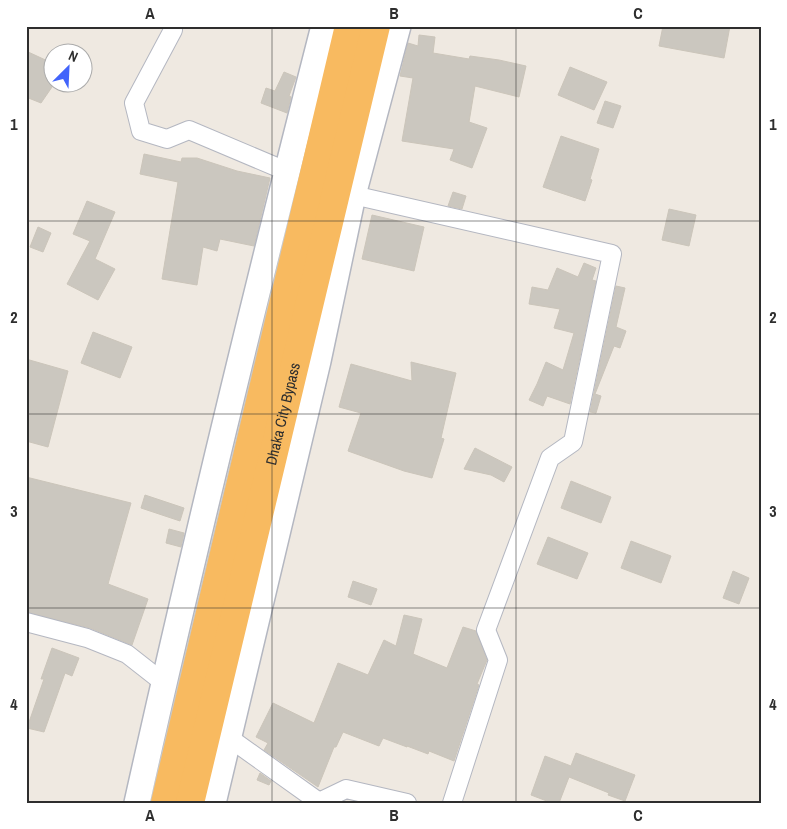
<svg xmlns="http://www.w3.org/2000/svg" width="787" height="829" viewBox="0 0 787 829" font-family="'Archivo Narrow',sans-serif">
  <rect width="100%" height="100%" fill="#efe9e1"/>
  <path fill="#cbc7bf" stroke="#cbc5ba" d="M663 26H730L724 58 659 46Z
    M419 35 435 37 433 53 469 59 470 56 499 60 526 66 519 97 475 86 469 122 487 128 472 168 450 160 454 149 402 141 413 78 400 76 408 43 418 46Z
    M26 51 52 63V87L41 103 26 97Z
    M570 67 607 82 594 110 558 95Z
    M284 72 296 77 289 96 291 97 287 113 261 103 266 88 275 91Z
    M605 101 621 106 613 128 597 123Z
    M561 136 599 149 590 179 592 180 585 201 543 187Z
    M144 154 181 162 182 158H197L237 171 270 178 254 246 220 239 217 251 203 247 197 285 162 279 178 182 140 174Z
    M453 192 466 196 462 209 448 206Z
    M87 201 115 212 95 259 115 269 98 300 67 284 90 241 73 234Z
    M669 209 696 215 689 246 662 240Z
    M372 215 424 227 414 271 362 259Z
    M38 227 51 233 43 252 30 247Z
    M584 263 596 268 592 280 596 281 570 404 547 396 543 406 529 400 537 384 546 362 563 370 574 333 554 328 560 309 529 304 532 287 548 290 557 268 578 277Z
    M616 286 625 288 616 327 626 331 620 348 614 346 595 394 601 396 596 413 590 412Z
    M93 332 132 347 120 378 81 363Z
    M26 359 68 371 48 447 26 441Z
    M411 362 456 373 441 438 444 439 432 478 404 471 348 451 361 413 339 407 351 364 412 381Z
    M475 448 512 467 504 482 491 475 464 469Z
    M26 477 131 503 108 584 148 599 132 645 90 628 26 612Z
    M571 481 611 497 601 523 561 508Z
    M145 495 184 508 180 521 141 508Z
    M169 529 184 533 181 547 166 543Z
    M548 537 588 553 577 579 537 564Z
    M631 541 671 556 661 583 621 568Z
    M733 571 749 578 739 604 723 598Z
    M353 581 377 589 371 605 348 597Z
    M404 615 422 619 413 654 447 668 463 627 476 631 487 660 477 684 479 685 454 761 429 751 428 754 407 746V747L383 738 379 746 343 732 336 747H334L318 787 264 750 268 743 256 737 273 703 314 723 338 663 368 675 384 640 396 646Z
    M52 648 79 658 72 676 65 673 44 732 27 728 44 679H41Z
    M576 753 635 775 625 801 608 795 609 793 569 777 559 803H552L531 795 545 756 571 766Z
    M260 773 271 781 269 785 257 780Z"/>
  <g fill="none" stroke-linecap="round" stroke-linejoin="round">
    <defs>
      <path id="minor" d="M172 26 173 30 134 103 141 131 167 139 189 130 286 171
        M353 195 612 254 573 442 550 458 486 630 498 660 452 803
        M26 622 87 638 127 654 164 683
        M228 737 319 802 346 789 407 803"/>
      <path id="secondary" d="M137 803C195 543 258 284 324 26
        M213 803 318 361 353 195 398 26"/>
      <g id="trunk">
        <path d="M165 803 349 26"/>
        <path id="s1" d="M190 803 376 26"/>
      </g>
    </defs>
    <use href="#minor" stroke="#b4b7c1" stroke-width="20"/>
    <use href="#secondary" stroke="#b4b7c1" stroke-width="28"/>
    <use href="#trunk" stroke="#c9c9c9" stroke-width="30"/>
    <use href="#minor" stroke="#fff" stroke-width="18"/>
    <use href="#secondary" stroke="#fff" stroke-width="25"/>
    <use href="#trunk" stroke="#f8ba60" stroke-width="28"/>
  </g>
  <path fill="none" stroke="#2e2e2e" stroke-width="1" stroke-opacity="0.55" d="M272 26V803M516 26V803M26 221H761M26 414H761M26 608H761"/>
  <g text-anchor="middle" stroke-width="4" stroke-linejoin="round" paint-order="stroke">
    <g font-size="15" fill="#2e2e2e" stroke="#fff">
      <text dy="5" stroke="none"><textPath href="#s1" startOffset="400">Dhaka City Bypass</textPath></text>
    </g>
  </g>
  <rect width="787" height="829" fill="none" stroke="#ffffff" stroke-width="55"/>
  <g transform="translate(68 68) rotate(24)"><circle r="24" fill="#ffffff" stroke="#ababab"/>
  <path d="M0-4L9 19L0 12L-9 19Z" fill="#4264fb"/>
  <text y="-8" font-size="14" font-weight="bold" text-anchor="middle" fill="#2e2e2e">N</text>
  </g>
  <rect x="28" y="28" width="732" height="774" fill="none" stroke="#2e2e2e" stroke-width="2"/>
  <g font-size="16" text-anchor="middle" font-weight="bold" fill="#2e2e2e">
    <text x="150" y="19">A</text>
    <text x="394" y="19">B</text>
    <text x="638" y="19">C</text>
    <text x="14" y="130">1</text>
    <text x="773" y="130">1</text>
    <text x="14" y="323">2</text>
    <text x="773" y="323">2</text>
    <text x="14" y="517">3</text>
    <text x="773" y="517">3</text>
    <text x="14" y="710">4</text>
    <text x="773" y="710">4</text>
    <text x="150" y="821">A</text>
    <text x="394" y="821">B</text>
    <text x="638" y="821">C</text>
  </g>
</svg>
